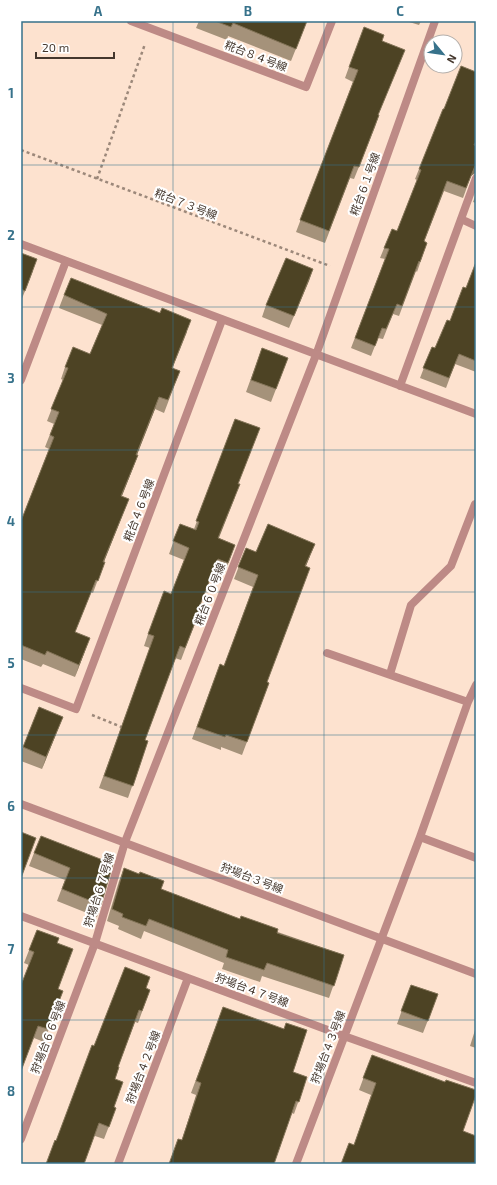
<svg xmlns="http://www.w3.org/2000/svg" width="497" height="1185" viewBox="0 0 497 1185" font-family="'Exo 2','Noto Sans JP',sans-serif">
  <rect width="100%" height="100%" fill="#fde2cf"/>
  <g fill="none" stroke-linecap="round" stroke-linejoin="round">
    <path stroke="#9c887a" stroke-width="2.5" stroke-dasharray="3 3" stroke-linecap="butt" d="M21 150 330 266
      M97 179 145 44
      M92 715 124 728"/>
    <path stroke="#bd8a86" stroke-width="8" d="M21 1139 95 943 125 842 316 355 435 21"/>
    <path stroke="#bd8a86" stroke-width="8" d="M131 21 306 87 332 21
      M461 219 476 226
      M21 244 476 414
      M21 380 66 261
      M400 386 476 178
      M327 653 468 702
      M390 674 411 605 451 566 475 504H476
      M21 688 76 709 222 320
      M420 837 476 858
      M21 916 344 1036 476 1083
      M118 1164 188 978
      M296 1164 420 837 468 702 476 685"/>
    <path stroke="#bd8a86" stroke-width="8" d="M21 804 476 974"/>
  </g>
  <path fill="#a5927a" d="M199 21H307L291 61 228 36 227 40 196 28Z
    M406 21H421L419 25Z
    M382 41 400 61 378 115H379L375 127 354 179 350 178 325 243 296 232 353 82 345 78 349 67Z
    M474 145 476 146V173H475L471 176 463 198 444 191 424 242 427 243 417 272 416 271 399 316 393 314 383 339 378 338 371 356 351 348 385 259 380 258 392 229 397 231 417 180 415 179 419 169Z
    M476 194V203L473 202Z
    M21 253 33 271 21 301Z
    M476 262V372L455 364 446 388 420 378 432 347 435 348 450 321 466 288Z
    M313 269 289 328 262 317 266 305Z
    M64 295 187 332 172 369 180 371 175 384 164 413 155 409 137 455H138L122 496 129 499 104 562 100 574 93 593 91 592 75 632 85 651 75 677 43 664 41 667 21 659V521L49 449 45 447 54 424 47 421 63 380 61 379 65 367 90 354 102 325 59 308Z
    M262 348 288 358 271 402 246 392Z
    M235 419V497L219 538 235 545 224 575 213 571 200 605 197 618 181 660 175 658 145 740 148 741 128 798 99 788 150 648 144 646 148 634 171 594 184 560 169 554 180 524 194 529Z
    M246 548 256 552 310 556 306 566 267 682 269 683 242 755 221 747V750L192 739 220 664 224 666 253 587 234 579Z
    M39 707 63 717 42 769 21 761V752Z
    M34 853 113 864 101 905 97 917 57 901 65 880 29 866Z
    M124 868 139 874 161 889 240 919 344 955 329 998 262 976 260 982 222 969 224 963 144 931 141 939 118 929 119 926 107 921 119 881Z
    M37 930 59 938 57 943 58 989 63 991 44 1042 34 1038 29 965 24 963Z
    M411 985 438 994 423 1033 397 1024Z
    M146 989 150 990 138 1023 135 1022 118 1067 115 1079 114 1107 116 1108 104 1139 95 1136 56 1141 94 1046Z
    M223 1007 293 1072 307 1077 294 1114 292 1113 182 1140 196 1095 191 1093Z
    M476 1027V1048L470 1046Z
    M372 1055 463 1131 354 1145 371 1095 359 1090Z"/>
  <path fill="#827357" d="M476 165V173H475L471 176 475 166Z
    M313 269 309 281 289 328 294 316Z
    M159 397 155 409 132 467 136 455Z
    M138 455 133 468 117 508 121 496Z
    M129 499 124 511 99 574 103 562Z
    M315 544 310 556 301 578 305 566Z
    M90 638 75 677 79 665Z
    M63 717 58 729 42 769 46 757Z"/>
  <path fill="#4d4324" stroke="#827357" d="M215 21H307L296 49 233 23 231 27Z
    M364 27 384 35 382 41 405 50 378 115H379L359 167 354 166 329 231 300 220 358 70 349 67Z
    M461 66 476 72V141L474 145 476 146V165L475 166 466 188 447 181 424 241 427 243 420 262 419 261 402 306 397 304 386 329 382 328 375 346 355 338 389 249 384 248 392 229 397 231 421 170 419 169 443 109H444Z
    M21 253 37 259 25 291 21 289Z
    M286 258 313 269 294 316 266 305Z
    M476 262V361L459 354 449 378 423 368 432 347 435 348 447 320 450 321 463 287 466 288Z
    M71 278 160 313 162 308 191 320 172 368 180 371 168 400 159 397 136 455H138L121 496 129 499 103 562H105L98 581 96 580 75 632 90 638 79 665 47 651 45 655 21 645V521L54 437 50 435 59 412 51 409 68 368 65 367 73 347 90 354 107 314 64 295Z
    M262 348 288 358 276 389 251 380Z
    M235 419 260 428 238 484H240L218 538 235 545 228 563 218 559 200 605H202L185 648 180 646 145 740 148 741 133 786 104 776 154 636 148 634 164 591 171 594 189 548 173 541 180 524 196 530 199 522 196 521Z
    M268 524 315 544 305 566 310 568 267 682 269 683 247 742 226 735 225 737 197 727 220 664 224 666 258 575 238 567 246 548 256 552Z
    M39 707 63 717 46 757 23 747Z
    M21 832 36 838 21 878Z
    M41 836 113 864 101 905 62 889 70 868 34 853Z
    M124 868 139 874 140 872 164 881 161 889 240 919 241 916 278 929 277 933 344 955 334 986 267 963 264 970 226 957 228 950 149 919 146 926 122 917 123 914 112 909Z
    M37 930 59 938 57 943 73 949 58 989 63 991 48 1029 38 1026 21 1071V985L34 952 29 950Z
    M125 967 150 977 146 988 150 990 142 1011 139 1010 118 1067H119L115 1079 123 1082 114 1107 116 1108 109 1127 99 1123 84 1164H46L55 1140 56 1141 92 1045 94 1046Z
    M411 985 438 994 428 1021 401 1011Z
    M223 1007 284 1029 286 1023 307 1030 293 1072 307 1077 299 1102 296 1101 274 1164H169L178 1139 182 1140 201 1083 196 1081Z
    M372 1055 445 1082 446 1080 476 1090V1095L463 1131 476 1136V1164H341L349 1143 354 1145 376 1083 363 1078Z"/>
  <path fill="none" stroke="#37728b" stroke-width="1" stroke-opacity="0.55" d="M173 21V1164M324 21V1164M21 165H476M21 307H476M21 450H476M21 592H476M21 735H476M21 878H476M21 1020H476"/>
  <g text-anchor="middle" stroke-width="4" stroke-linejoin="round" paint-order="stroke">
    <g font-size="11" fill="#44372d" stroke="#fff">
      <text transform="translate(256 56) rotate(21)" y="4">糀台８４号線</text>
      <text transform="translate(365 184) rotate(-70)" y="4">糀台６１号線</text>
      <text transform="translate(186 204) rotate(21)" y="4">糀台７３号線</text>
      <text transform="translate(139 510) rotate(-69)" y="4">糀台４６号線</text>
      <text transform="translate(210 594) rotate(-69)" y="4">糀台６０号線</text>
      <text transform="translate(252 878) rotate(21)" y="4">狩場台３号線</text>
      <text transform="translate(99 890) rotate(-73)" y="4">狩場台６７号線</text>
      <text transform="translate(252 990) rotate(20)" y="4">狩場台４７号線</text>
      <text transform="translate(48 1037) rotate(-69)" y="4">狩場台６６号線</text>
      <text transform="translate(328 1047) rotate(-69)" y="4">狩場台４３号線</text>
      <text transform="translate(143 1067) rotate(-69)" y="4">狩場台４２号線</text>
    </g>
  </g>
  <rect width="497" height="1185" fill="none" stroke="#ffffff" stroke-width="44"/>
  <g transform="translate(443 54) rotate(119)"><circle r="19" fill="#ffffff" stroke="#b4afab"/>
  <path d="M0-3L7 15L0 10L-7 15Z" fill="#37728b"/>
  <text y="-6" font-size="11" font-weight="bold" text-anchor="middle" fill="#44372d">N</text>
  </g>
  <path d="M36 52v6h78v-6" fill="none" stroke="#44372d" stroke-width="2"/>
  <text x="42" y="52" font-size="12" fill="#44372d" stroke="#ffffff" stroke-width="3" paint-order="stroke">20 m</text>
  <rect x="22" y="22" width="453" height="1141" fill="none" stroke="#37728b" stroke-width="1.5"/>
  <g font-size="13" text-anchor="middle" font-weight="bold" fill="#37728b">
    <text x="98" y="16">A</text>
    <text x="248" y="16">B</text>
    <text x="400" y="16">C</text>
    <text x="11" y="98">1</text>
    <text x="11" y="240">2</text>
    <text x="11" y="383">3</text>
    <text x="11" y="526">4</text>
    <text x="11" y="668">5</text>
    <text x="11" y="811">6</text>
    <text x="11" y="954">7</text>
    <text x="11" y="1096">8</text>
  </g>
</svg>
